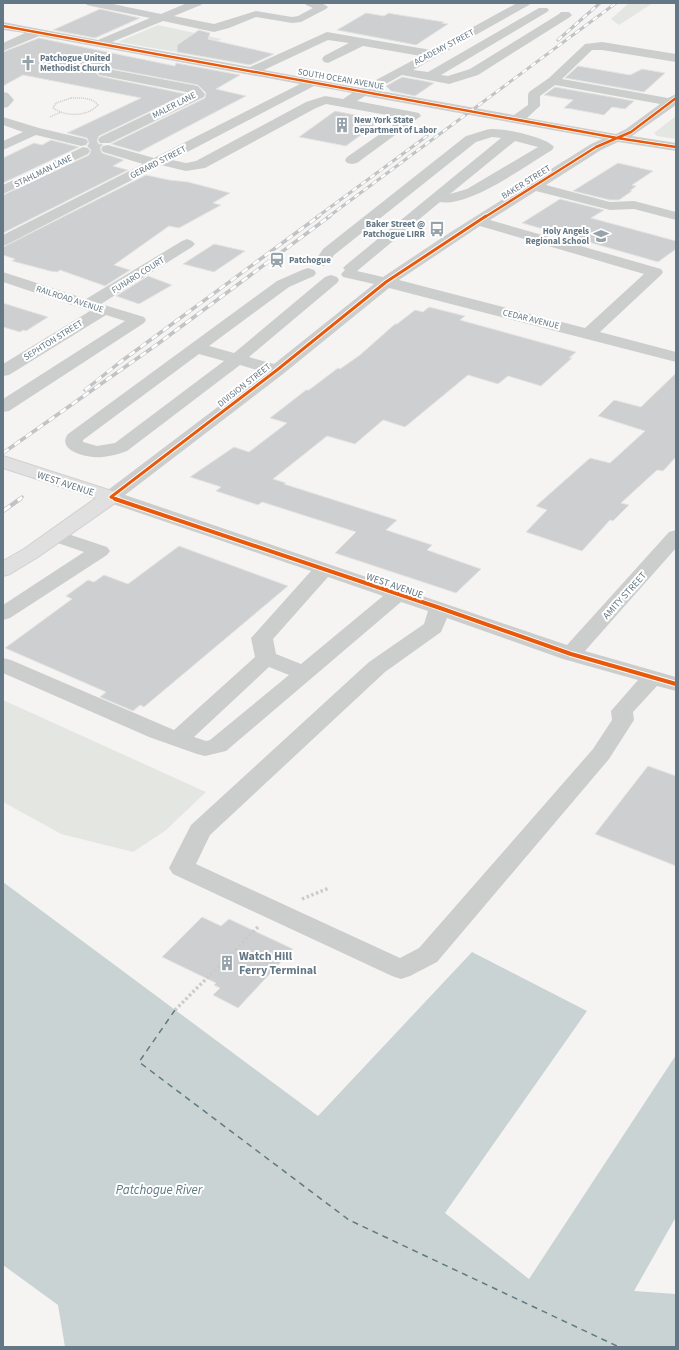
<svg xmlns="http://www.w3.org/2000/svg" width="679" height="1350" viewBox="0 0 679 1350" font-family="'Source Sans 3',sans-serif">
  <rect width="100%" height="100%" fill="#f5f4f3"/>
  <path fill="#e4e7e1" d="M629 3H653L619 25 611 19Z
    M158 25 222 39 188 54 118 42Z
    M676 116V139L657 136 654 133Z
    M3 700 206 792 165 831 133 852 61 834 3 802Z"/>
  <path fill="#c9d3d4" d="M3 882 318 1116 472 952 587 1011 445 1213 529 1279 676 1055V1217L634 1291 676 1294V1347H65L58 1305 3 1265Z"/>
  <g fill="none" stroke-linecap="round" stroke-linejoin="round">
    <path stroke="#5f7a81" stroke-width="1.5" stroke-dasharray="6 5" stroke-linecap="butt" d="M175 1010 139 1062 349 1220 619 1347"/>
  </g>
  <path fill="#cecfd0" stroke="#e4e4e2" d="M100 9 140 18 95 38 53 30Z
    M366 13 384 16 389 13 393 14 444 22 442 23 448 24 416 45 337 30Z
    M199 30 210 33 208 39 274 54 250 65 177 52V45Z
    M39 38 175 66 176 63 240 75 216 89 246 96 139 152 111 144 205 98 206 93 198 85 103 67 99 68 96 73 99 76 186 94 99 136 97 141 99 144H103L100 148 102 153 124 160 113 166 128 170 3 233V195L89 155 91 150 87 146 89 143 87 138 67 133 141 98 23 75 3 86V52Z
    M578 66 630 75 642 69 665 73 644 92 565 78Z
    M402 77 419 80 434 83 415 96 391 91 386 86Z
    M555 87 634 101 625 109 612 107 604 115 572 109 564 108 573 100 544 95Z
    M335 111 381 120 346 146 299 137Z
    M51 140 79 147 3 183V158L34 143 42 145Z
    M618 163 653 171 632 185 636 186 630 191H632L619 200H610L573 191Z
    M146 175 169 180 188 182 230 193 213 203 221 205 179 228 169 226 114 265 130 270 105 286 60 270 57 272 50 271 12 261 15 259 3 255V247Z
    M560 199 604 210 591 218 676 241V249L658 262 522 223Z
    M214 244 245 251 214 272 183 264Z
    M148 276 172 285 139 304 116 296Z
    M3 303 48 317 26 331 23 330 20 332 3 327Z
    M429 307 465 316 460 320 576 352 569 358H572L541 386 508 376 498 384 468 375 405 427 383 420 355 444 327 436 273 479 286 483 284 484 397 520 386 530 432 545 427 550 481 569 456 593 335 553 356 532 262 502 258 505 216 491 221 487 190 477 234 447 249 452 287 423 270 418 306 390H309L338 368 340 369 360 355 395 324H397L415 310 423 312Z
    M676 373V457L663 471 657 470 621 503 629 505 613 521 610 520 582 551 526 532 547 510 536 506 590 458 610 463 645 431 598 416 614 400 641 407Z
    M179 546 288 586 144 707 140 705 133 711 100 697 106 692 5 648 72 599 66 596 88 580 94 582 104 575 128 584Z
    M648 766 676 776V866L595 834Z
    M202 917 221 926 229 919 293 949 238 1008 213 995 220 988 214 985 216 983 162 957Z"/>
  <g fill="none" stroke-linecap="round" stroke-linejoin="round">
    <defs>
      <path id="major" d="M3 456 118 493 121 497 118 501 38 557 10 574 3 576V561L24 549 96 498 3 468Z"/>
    </defs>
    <use href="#major" stroke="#d1d1d1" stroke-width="2"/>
    <path stroke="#cacbcb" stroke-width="1.5" stroke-dasharray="1 1" stroke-linecap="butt" d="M71 98C80 98 92 97 98 105 87 117 66 117 53 108L56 103Z
      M50 117 61 112"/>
    <path stroke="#cacbcb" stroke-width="3.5" stroke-dasharray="2.5 2.5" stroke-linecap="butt" d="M302 899 329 888
      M175 1010 258 927"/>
    <path fill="#cccece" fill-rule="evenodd" d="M85 3H108L161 14 187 3H203L201 5 174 16 214 24 256 11 292 17 298 16 313 8 306 5 304 3C312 3 322 1 328 7L326 9 301 22 292 23 256 17 229 28 214 32 163 21 112 42 250 67 327 32 431 50 517 3H531L529 5 413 70 428 72 539 8H547L549 10 547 12 441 75 448 76 470 69 559 14 561 12H569L572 15 570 17 478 75 449 84 402 75 375 90 514 115 528 105V95L529 92 549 78 585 44 602 42 676 54V62L602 50H592L562 79 668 98 676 94V105L632 136 676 143V151L618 142 601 150 546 185 610 202 634 201 676 212V220L634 209 610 210 536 191 490 220 661 269 663 272 661 275 600 332 676 352V362L389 288 283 374 125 495 567 645 669 532 676 530V548L585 651 676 677V691L657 686 633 712 634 720 609 759 437 962 410 976 401 979 392 976 173 874 169 868 191 825 369 662 424 624 428 611 401 602 226 751 205 756 197 754 149 737 3 673V658L11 660 174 730 255 657 251 638 311 571 104 501 101 497 104 493 264 372 240 365 127 451C120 454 111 456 103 457 91 459 55 452 68 434L277 281 302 270 308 268 314 270 316 273 314 276 289 287 209 346 234 353 325 277 331 275 337 277 339 280 337 283 249 357 274 364 374 284 343 277 341 274 345 270 343 268 346 265 501 138 492 137 476 142 334 255 328 264 323 266 318 264 315 261 323 249 466 136C474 134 483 130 491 129 503 128 547 137 554 147L552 150C525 166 470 207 440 202L357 271 383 277 446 235 591 144 602 139 365 96 357 101 414 112 419 113 421 116 357 163 352 164 347 163 345 160 347 157 403 118 326 104 316 108 205 168 186 171 161 165 8 244 3 246V235L143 164 103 152 101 149 103 146 108 145 154 158 300 84 39 36 3 51V43L25 33 3 30V22L98 40 150 18 91 6 87 5ZM328 40 349 43 324 56 322 59 324 62 328 63 363 46 421 56 361 88 264 70ZM555 85 660 104 626 129 616 134 527 118 540 106V96ZM314 86 352 93 343 99 325 96 306 102 196 161 186 163 172 160ZM515 141 538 147 467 189 450 194ZM480 226 644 274 585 328 399 280ZM199 354 224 361 115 443 97 446 83 442V440ZM328 577 383 596 301 664 276 654 273 639ZM447 618 563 659 638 680 611 711 612 720 593 749 419 948 400 958 196 864 210 835 385 672 441 632ZM269 667 289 675 210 740 206 741 194 737Z
      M103 68 198 86 205 94 204 97 110 143H100L98 140 100 137 191 93 99 75 97 72 99 69Z
      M3 92 8 93 14 100 8 107 3 108Z
      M3 117 39 128 86 139 88 142 86 145 81 146 36 135 3 150V141L23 132 3 125Z
      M83 147 88 148 90 151 88 154 3 194V185Z
      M187 239 192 241 195 244 192 247 101 304 144 317 146 320 144 323 9 411 3 412V399L125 321 106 315 9 375 3 376V364L90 311 3 282V272L86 299 182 241Z
      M56 530 107 547 110 551 107 555 10 618 3 620V605L84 552 49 540 46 536 49 532Z"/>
    <use href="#major" fill="#e0e0e1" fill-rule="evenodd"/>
    <defs>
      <path id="rail-far2" d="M558 40 600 3
        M317 217 427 136
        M328 217 616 3"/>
      <path id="rail-far1" d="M85 390 119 363 319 216
        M3 453 159 343 330 216
        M19 500 22 497"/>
      <path id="rail" d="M3 511 20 499"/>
    </defs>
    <use href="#rail-far2" stroke="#c1c3c4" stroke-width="3"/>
    <use href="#rail-far1" stroke="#c1c3c4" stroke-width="3.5"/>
    <use href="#rail" stroke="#c1c3c4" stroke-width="4.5"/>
    <use href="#rail-far2" stroke="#fff" stroke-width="2" stroke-dasharray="5.5" stroke-linecap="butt"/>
    <use href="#rail-far1" stroke="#fff" stroke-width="2.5" stroke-dasharray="7" stroke-linecap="butt"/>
    <use href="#rail" stroke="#fff" stroke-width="3" stroke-dasharray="9" stroke-linecap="butt"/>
    <defs>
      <path id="cycleway-far2" d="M3 26 617 138 676 147
        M485 217 596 147 631 132 676 98"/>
      <path id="cycleway-far1" d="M111 497 277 370 386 282 486 216
        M111 497 118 500"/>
      <path id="cycleway" d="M115 499 440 608 571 654 676 684"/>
    </defs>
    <use href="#cycleway-far2" stroke="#fff" stroke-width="4"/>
    <use href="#cycleway-far1" stroke="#fff" stroke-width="5"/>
    <use href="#cycleway" stroke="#fff" stroke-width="6"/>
    <use href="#cycleway-far2" stroke="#e8590c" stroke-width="2.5"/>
    <use href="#cycleway-far1" stroke="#e8590c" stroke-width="3"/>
    <use href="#cycleway" stroke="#e8590c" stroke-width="4"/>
  </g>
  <defs>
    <symbol id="church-bare" viewBox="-9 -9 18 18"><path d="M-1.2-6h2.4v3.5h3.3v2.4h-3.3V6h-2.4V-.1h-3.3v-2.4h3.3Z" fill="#97a3ab" stroke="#fff" stroke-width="2.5" paint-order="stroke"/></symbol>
    <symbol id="building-bare" viewBox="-9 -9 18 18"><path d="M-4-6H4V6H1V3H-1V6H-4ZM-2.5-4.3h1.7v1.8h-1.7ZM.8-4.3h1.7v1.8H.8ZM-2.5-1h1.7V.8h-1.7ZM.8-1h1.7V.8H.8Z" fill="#97a3ab" stroke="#fff" stroke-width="2.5" paint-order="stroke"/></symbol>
    <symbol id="bus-bare" viewBox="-9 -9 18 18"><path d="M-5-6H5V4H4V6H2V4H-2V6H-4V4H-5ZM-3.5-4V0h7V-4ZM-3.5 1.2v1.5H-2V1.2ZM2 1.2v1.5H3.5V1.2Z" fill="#97a3ab" stroke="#fff" stroke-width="2.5" paint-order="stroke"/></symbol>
    <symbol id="school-bare" viewBox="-9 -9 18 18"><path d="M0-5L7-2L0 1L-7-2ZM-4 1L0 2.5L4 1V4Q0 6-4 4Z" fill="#97a3ab" stroke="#fff" stroke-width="2.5" paint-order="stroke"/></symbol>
    <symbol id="station-bare" viewBox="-9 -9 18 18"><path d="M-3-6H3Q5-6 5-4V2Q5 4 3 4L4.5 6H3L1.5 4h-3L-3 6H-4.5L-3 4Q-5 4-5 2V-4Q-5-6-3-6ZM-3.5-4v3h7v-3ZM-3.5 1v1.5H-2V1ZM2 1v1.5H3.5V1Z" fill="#97a3ab" stroke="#fff" stroke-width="2.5" paint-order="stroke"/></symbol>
  </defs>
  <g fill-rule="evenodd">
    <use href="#church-bare" x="17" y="52" width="22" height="22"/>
    <use href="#building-bare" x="331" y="114" width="22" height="22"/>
    <use href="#bus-bare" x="426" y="218" width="22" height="22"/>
    <use href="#school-bare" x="590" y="225" width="22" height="22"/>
    <use href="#station-bare" x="266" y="249" width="22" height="22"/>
    <use href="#building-bare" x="216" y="952" width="22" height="22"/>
  </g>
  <g text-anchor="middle" stroke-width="4" stroke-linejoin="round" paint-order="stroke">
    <g font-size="9" fill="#647784" stroke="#fff">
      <text transform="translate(444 47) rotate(-28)" y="3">ACADEMY STREET</text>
      <text transform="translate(341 79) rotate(10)" y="3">SOUTH OCEAN AVENUE</text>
      <text transform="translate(174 105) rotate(-27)" y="3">MALER LANE</text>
      <text transform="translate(158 162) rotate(-27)" y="3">GERARD STREET</text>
      <text transform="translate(43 171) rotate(-26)" y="3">STAHLMAN LANE</text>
      <text transform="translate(526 182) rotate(-32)" y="3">BAKER STREET</text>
      <text transform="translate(138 275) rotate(-32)" y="3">FUNARO COURT</text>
      <text transform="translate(70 299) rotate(18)" y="3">RAILROAD AVENUE</text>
      <text transform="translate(531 319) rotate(14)" y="3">CEDAR AVENUE</text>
      <text transform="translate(53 340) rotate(-32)" y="3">SEPHTON STREET</text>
      <text transform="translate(244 385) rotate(-38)" y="3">DIVISION STREET</text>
    </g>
    <g font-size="9" font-weight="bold" fill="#647784" stroke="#fff" text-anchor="start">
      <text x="40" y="61">Patchogue United<tspan x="40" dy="10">Methodist Church</tspan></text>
      <text x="354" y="123">New York State<tspan x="354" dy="10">Department of Labor</tspan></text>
      <text x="425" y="227" text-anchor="end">Baker Street @<tspan x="425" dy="10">Patchogue LIRR</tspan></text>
      <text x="589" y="234" text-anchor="end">Holy Angels<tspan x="589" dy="10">Regional School</tspan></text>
      <text x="289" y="263">Patchogue</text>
    </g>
    <g font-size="10" fill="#647784" stroke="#fff">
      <text transform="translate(66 483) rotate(18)" y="4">WEST AVENUE</text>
      <text transform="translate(395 585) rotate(19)" y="4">WEST AVENUE</text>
      <text transform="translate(624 595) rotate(-48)" y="4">AMITY STREET</text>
    </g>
    <g font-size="12" font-weight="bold" fill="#647784" stroke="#fff" text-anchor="start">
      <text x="239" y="960">Watch Hill<tspan x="239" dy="14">Ferry Terminal</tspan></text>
    </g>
    <g font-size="13" font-style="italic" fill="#5f7a81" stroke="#fff">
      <text x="159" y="1194">Patchogue River</text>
    </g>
  </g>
  <rect width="679" height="1350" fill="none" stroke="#647784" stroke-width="8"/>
</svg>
